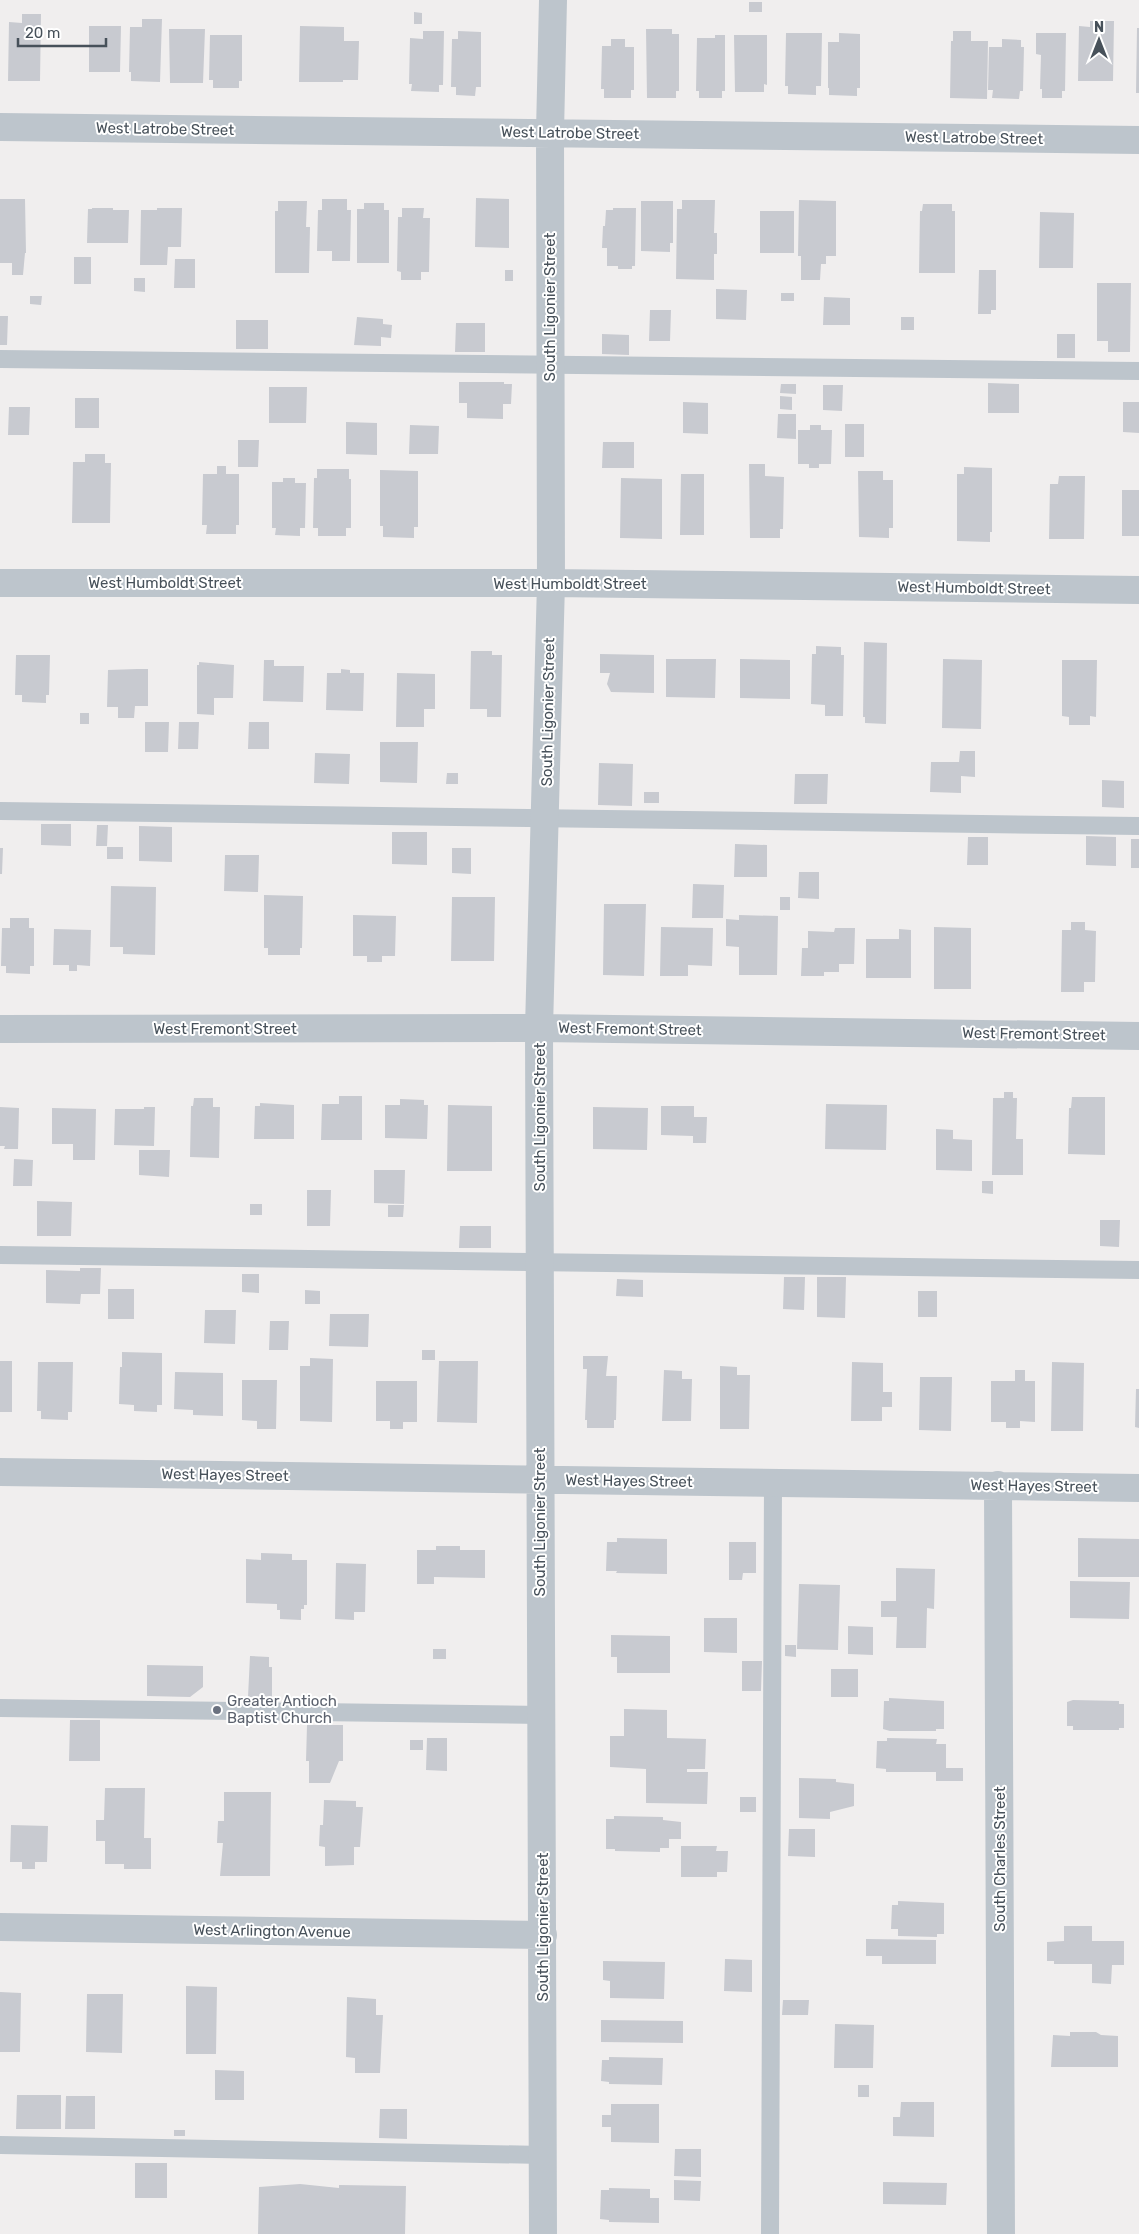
<svg xmlns="http://www.w3.org/2000/svg" width="1139" height="2234" viewBox="0 0 1139 2234" font-family="Rubik,sans-serif">
  <rect width="100%" height="100%" fill="#f0eeee"/>
  <path fill="#c8cad0" d="M749 2H762V12H749Z
    M414 12 422 13V24H414Z
    M22 14H41L40 81H8L9 22 22 23Z
    M142 19H162L160 82 131 81V72H129L130 27H142Z
    M1090 21H1114L1113 81H1078L1079 26 1090 27Z
    M89 26H121L120 72H89Z
    M300 26 344 27V41H359L358 80H343V82H299Z
    M1137 28H1139V93H1136Z
    M169 29H205L203 83H170Z
    M646 29H672V34H679V91H676V98H647Z
    M423 31H444L443 85H439V92L411 91 412 84H409L410 38 423 39Z
    M458 31 481 32V87H476L475 96 456 95V87H451L452 39H458Z
    M953 31H971V41H988L987 99 950 98 951 41H953Z
    M786 33H822L821 86H816V95L788 94V86H785Z
    M839 33 860 34V88H857V96L829 95V88H828V42H839Z
    M1036 33H1066L1065 91H1062V98H1042V89H1040L1041 55 1036 54Z
    M210 35H242V81H239V88H213V80H209Z
    M715 35H725V91H722V98H699V91H696L697 38H715Z
    M734 35H767V85L764 84V92H735Z
    M611 39H625V47H634V90H631V98H604V89H601L602 46H611Z
    M1002 39 1021 40V47H1024L1023 91H1020L1019 99 992 98 993 90H988L989 47H1002Z
    M476 198 509 199V248L475 247Z
    M0 199H25L26 253H25L23 275H12V263H0Z
    M322 199H347V210H351L350 261H332V251H317L318 210H322Z
    M682 200H715L714 233H717V254H714V280L676 279 677 209H682Z
    M799 200 836 201V256H826V264H821L820 280H801V256H798Z
    M278 201H307L306 227H310L309 273H275V211H278Z
    M641 201H673V243H670V252L641 251Z
    M364 203H384V210H389V263H357V209H364Z
    M923 204H952V211H955V273H919L920 211H922Z
    M92 208H113V210H129L128 243H87L88 209H92Z
    M157 208H182L181 247H168L167 265H140L141 210H157Z
    M402 208H424L423 218H430L429 272H421V280H401V272L397 271 398 217H402Z
    M613 208H636L635 266H632V269H618V266H607V248H602L603 226H605L606 210H613Z
    M760 211H794V253H760Z
    M1040 212 1074 213 1073 268H1039Z
    M74 257H91V284H74Z
    M175 259H195V288H174Z
    M505 270H513V281H505Z
    M979 270H996V310H991V314H978Z
    M134 278H145V292L134 291Z
    M1097 283H1131L1130 352H1108V341H1097Z
    M716 289 747 290 746 320 716 319Z
    M781 293H794V301H781Z
    M30 296H42L41 305 30 304Z
    M824 297 850 298V325H823Z
    M650 310H671L670 341H649Z
    M0 316H8L7 345H0Z
    M357 317 383 319V324L392 325 391 338 381 337V346L354 345Z
    M901 317H914V330H901Z
    M236 320H268V349H236Z
    M456 323H485V352H455Z
    M602 334 629 335V355L602 354Z
    M1057 334H1075V358H1057Z
    M459 382H504V384H512L511 404H503V419L467 418V403H459Z
    M988 383 1019 384V413H988Z
    M781 384H796V394L780 393Z
    M823 385H843L842 411 823 410Z
    M269 387H307L306 423H269Z
    M780 396 792 397V410L780 409Z
    M75 398H99V428H75Z
    M683 402 708 403V434L683 433Z
    M1123 402H1139V433L1123 432Z
    M9 407H30L29 435H8Z
    M778 414H796V439L777 438Z
    M346 422 377 423V455L346 454Z
    M845 424H864V457H845Z
    M410 425 439 426 438 454H409Z
    M810 425H821V430H832L831 464H819V468H809V464H798V430H810Z
    M238 440H259L258 467H238Z
    M603 442H634V468H602Z
    M85 454H105V463H111L110 523H72L73 462H85Z
    M749 464H765V476L784 477 783 529H780V538H750Z
    M217 466H226V474H239V525H236V534H206L207 525H202L203 474H217Z
    M964 467 992 468V532H990V542L957 541V474H964Z
    M317 469H349V479H351V528H346V536H318V528H313L314 478H317Z
    M380 470 418 471V527H414V538L383 537V526H380Z
    M858 471H883V480H893V528H889V538L859 537Z
    M681 474H704V535H680Z
    M1059 476H1085L1084 539H1049L1050 484H1058Z
    M283 478H295V483H306L305 528H300V536L275 535 276 528H272V482H283Z
    M621 478 662 479V539L620 538Z
    M1122 490H1139V536H1122Z
    M864 642 887 643 886 724 865 723V717H863Z
    M816 646 841 647V655H844L843 716H825V705L811 704 812 654H816Z
    M471 651H492V655H502L501 717H487V709H470Z
    M600 654 654 655V693L611 692 607 684 610 673H600Z
    M16 655H50L49 695H46V703L22 702V695H15Z
    M666 659H716L715 698 666 697Z
    M740 659 790 660V699L740 698Z
    M943 659 982 660 981 729 942 728Z
    M264 660H274V666H304L303 702 263 701Z
    M1062 660H1097L1096 717 1090 716V725H1069V717L1062 716Z
    M199 662 234 665 233 698H214V715L197 714V665H199Z
    M137 669H148V706H135L134 718H118V707H107L108 670Z
    M341 669 350 670V673H364L363 711 326 710 327 673H341Z
    M397 673 435 674V709H424V727H396Z
    M80 713H89V724H80Z
    M145 722H169L168 752H145Z
    M179 722H199L198 749H178Z
    M249 722H269V749H248Z
    M380 742H418L417 783 380 782Z
    M960 751H975V777L961 776V793L930 792 931 762H959Z
    M315 753 350 754 349 784 314 783Z
    M599 763 633 764 632 806 598 805Z
    M447 773H458V784H446Z
    M795 774H828L827 804H794Z
    M1102 780 1124 781V808L1102 807Z
    M644 792H659V803H644Z
    M41 824H71V846L41 845Z
    M97 825H108L107 846H96Z
    M139 826 172 827V862L139 861Z
    M392 832H427V865L392 864Z
    M1086 836 1116 837V866L1086 865Z
    M968 837H988V865H967Z
    M1131 839H1139V868H1131Z
    M735 844 767 845V877H734Z
    M107 847H123V859H107Z
    M0 848H3L2 874H0Z
    M452 848H471V874L452 873Z
    M225 855H259L258 892 224 891Z
    M799 872H819V899L798 898Z
    M693 884 724 885 723 918H692Z
    M111 886 156 887 155 955 123 954V947H110Z
    M264 895 303 896 302 948H300V955H268V948H264Z
    M452 897H495L494 961H451Z
    M780 897H790V910H780Z
    M604 904H646L644 976 603 975Z
    M353 915 396 916 395 956H382V962H367V956H353Z
    M739 915 778 916 777 975H739V947L726 946V919L739 920Z
    M10 918H29V928H34V966H30V974L6 973V966H1L2 928H10Z
    M1071 922H1085V930L1096 931 1095 982H1084V992H1061L1062 930H1071Z
    M661 927 713 928 712 966 688 965V976H660Z
    M934 927 971 928V989H934Z
    M835 928H855L854 964H839V972H824V976H801L802 948H808V931L834 932Z
    M54 929 91 930 90 966 77 965V971H69V965H53Z
    M899 929 911 930V978H866V939H899Z
    M1004 1092H1013V1098H1017L1016 1139H1023V1175H992L993 1098H1004Z
    M339 1096H362V1140H321L322 1104H339Z
    M1072 1097H1105V1155L1068 1154 1069 1108H1071Z
    M194 1098H213V1107H220L219 1158 190 1157 191 1106H193Z
    M400 1099 424 1100V1105H428L427 1139 385 1138V1105H400Z
    M260 1103 294 1105V1139H254L255 1106H260Z
    M826 1104 887 1105 886 1150 825 1149Z
    M448 1105 492 1106V1171H447Z
    M661 1106H694V1117H707L706 1143H693V1136L661 1135Z
    M0 1107 19 1108 18 1149H4L5 1146H0Z
    M144 1107H155L154 1146 114 1145 115 1109H144Z
    M593 1107 648 1108 647 1150 593 1149Z
    M52 1108 96 1109 95 1160H73V1144H52Z
    M936 1129 953 1130V1139L972 1140V1171L936 1170Z
    M139 1150H170L169 1177 139 1175Z
    M14 1159 33 1160 32 1186H13Z
    M374 1170H405L404 1204 374 1203Z
    M982 1181H993V1194L982 1193Z
    M307 1190H331L330 1226H307Z
    M37 1201 72 1202 71 1236H37Z
    M250 1204H262V1215H250Z
    M388 1205H404L403 1217H388Z
    M1100 1220H1120L1119 1247 1100 1246Z
    M460 1226H491V1248H459Z
    M80 1268H101L100 1294H81L80 1304 46 1303V1270L80 1271Z
    M242 1274H259V1293L242 1292Z
    M784 1277H805L804 1310 783 1309Z
    M817 1277H846L845 1318 817 1317Z
    M617 1279 643 1280V1297L616 1296Z
    M108 1289H134V1319H108Z
    M305 1290 320 1291V1304H305Z
    M918 1291H937V1317H918Z
    M205 1310H236L235 1344 204 1343Z
    M330 1314H369L368 1347 329 1346Z
    M270 1321H289L288 1350H269Z
    M422 1350H435V1360H422Z
    M122 1352 162 1353V1405H157V1412L134 1411V1405L119 1404 120 1367H122Z
    M583 1356H608L606 1376H617L616 1420H614V1428H587V1420H585L587 1369H583Z
    M310 1358 333 1359 332 1422 300 1421V1366H310Z
    M0 1361H12V1412H0Z
    M439 1361H478L477 1423 437 1422Z
    M38 1362H73L72 1412H68V1420L41 1419V1411H37Z
    M852 1362 883 1363V1392H892V1407H882V1421H851Z
    M1052 1362 1084 1363 1083 1431H1051Z
    M720 1366 737 1367V1375H750L749 1429H720Z
    M664 1370 682 1371V1379H692L691 1421H662Z
    M1015 1370H1025V1381H1035V1422L1020 1421V1428H1006V1422H991V1381H1015Z
    M175 1372 223 1373V1416L193 1415V1410L174 1409Z
    M920 1377H952L951 1431 919 1430Z
    M242 1380H277L276 1429H257V1421L242 1420Z
    M376 1381H417V1422H403V1429H390V1421H376Z
    M1136 1389H1139V1428L1135 1427Z
    M617 1538 667 1539V1574L616 1573 617 1571H606L607 1542H617Z
    M1078 1538 1139 1539V1577H1078Z
    M729 1542H756V1573H743L742 1580H729Z
    M436 1546H460V1550H485V1578L434 1577V1584H417V1550H436Z
    M261 1553 292 1554V1560H307V1605H304V1609H301V1620L280 1619V1610H277V1604L246 1603V1559L261 1560Z
    M336 1563 366 1564 365 1612H354V1620L335 1619Z
    M896 1568 935 1569 934 1609 927 1608 926 1648H896L897 1617H881V1601H896Z
    M1070 1581 1130 1582 1129 1619 1070 1618Z
    M799 1584 840 1585 838 1650 797 1649Z
    M704 1618H737V1653L704 1652Z
    M848 1626 873 1627V1655L848 1654Z
    M611 1635 670 1636V1673H617V1657H611Z
    M785 1645H796V1657L785 1656Z
    M433 1649H446V1659H433Z
    M250 1656 269 1657V1667H272V1698L248 1697Z
    M742 1661H762L761 1691H742Z
    M147 1665 203 1666V1687L190 1697 147 1696Z
    M831 1669H858V1697H831Z
    M889 1698 944 1701V1729H936V1731H890L883 1729 884 1701H889Z
    M1073 1700 1119 1701V1704H1124V1728H1119V1730H1073V1726H1067V1702Z
    M624 1709 667 1710V1738L706 1739 705 1769H687V1772H708L707 1804 646 1803V1769L610 1767V1736H624Z
    M70 1720H100V1761H69Z
    M307 1725H343V1761H339L330 1783H309V1761H306Z
    M427 1738H447V1771L426 1770Z
    M887 1738 937 1739 936 1744H946V1768H963V1781H936V1772H886V1769L876 1768 877 1741H887Z
    M410 1740H423V1750H410Z
    M799 1778 836 1779V1782L854 1784V1806L830 1812V1819L799 1818Z
    M105 1788H145L144 1838H151V1869H124V1864H105V1841H96V1820H104Z
    M224 1792H271L270 1876H220L223 1843H217L218 1821H224Z
    M740 1797H756V1812H740Z
    M324 1800 356 1801V1807H363L360 1847H354V1865L325 1866V1847L319 1846 320 1825H323Z
    M614 1816 663 1817V1820L681 1822V1839H669V1848H660V1852L615 1851V1849H606V1819H614Z
    M11 1825 48 1826 47 1862H35V1869H22V1862H10Z
    M789 1829H815V1857L788 1856Z
    M681 1846H717L716 1851H728L727 1872H717V1877H681Z
    M898 1901 944 1903V1934H937V1937L898 1936V1929H891L892 1905H898Z
    M1064 1926H1092V1941H1124V1965H1112L1111 1984 1092 1983V1964H1054V1961H1047V1942L1064 1941Z
    M866 1939 936 1940V1964H882V1956H866Z
    M725 1959 752 1960V1992L724 1991Z
    M603 1961 665 1962 664 1999 610 1998V1981L603 1980Z
    M186 1986 217 1987 216 2054H186Z
    M0 1992 21 1993 20 2052H0Z
    M87 1994H123L122 2053 86 2052Z
    M347 1997 376 1999V2015H383L380 2073H355V2058L346 2057Z
    M783 2000H809L808 2015H782Z
    M601 2020 683 2021V2043L601 2042Z
    M835 2024 874 2025 873 2068H834Z
    M1070 2032H1096L1101 2035 1118 2036V2067H1051L1053 2035 1070 2036Z
    M609 2057 663 2058 662 2085 609 2084V2082L601 2081 602 2060H609Z
    M215 2070 244 2071V2100H215Z
    M858 2085H869V2097H858Z
    M17 2095H61V2129H16Z
    M66 2096H95V2129H65Z
    M901 2102H934V2137L893 2136V2117H900Z
    M611 2104H659V2143L611 2142V2127H602V2115H611Z
    M380 2109H407V2139L379 2138Z
    M174 2130H185V2136H174Z
    M675 2149H701V2177L674 2176Z
    M135 2163H167V2198H135Z
    M674 2180 701 2181 700 2201 674 2200Z
    M883 2182 947 2183 946 2205 883 2204Z
    M300 2184 339 2188V2185L406 2186 405 2234H258L259 2187Z
    M609 2188 650 2189V2198H659V2223L609 2222V2220L600 2219 601 2190H609Z"/>
  <g fill="none" stroke-linecap="round" stroke-linejoin="round">
    <path stroke="#bdc5cc" stroke-width="18" d="M0 359 1139 371
      M0 811 1139 826
      M0 1255 1139 1270
      M0 1708 542 1715
      M0 2145 543 2155
      M770 2234 773 1482"/>
    <path stroke="#bdc5cc" stroke-width="28" d="M0 127 1139 140
      M0 583H551L1139 590
      M0 1029 539 1028 1139 1036
      M0 1472 1139 1488
      M998 1485 1001 2234
      M0 1927 543 1935
      M543 2234 539 1028 551 583 550 132 553 0"/>
  </g>
  <circle fill="#6b7280" stroke="#fff" stroke-width="2" cx="217" cy="1710" r="5"/>
  <g text-anchor="middle" stroke-width="4" stroke-linejoin="round" paint-order="stroke">
    <g font-size="15" fill="#47515a" stroke="#fff">
      <text transform="translate(165 129) rotate(1)" y="5">West Latrobe Street</text>
      <text transform="translate(570 133) rotate(1)" y="5">West Latrobe Street</text>
      <text transform="translate(974 138) rotate(1)" y="5">West Latrobe Street</text>
      <text transform="translate(550 307) rotate(-90)" y="5">South Ligonier Street</text>
      <text x="165" y="588">West Humboldt Street</text>
      <text x="570" y="589">West Humboldt Street</text>
      <text transform="translate(974 588) rotate(1)" y="5">West Humboldt Street</text>
      <text transform="translate(548 712) rotate(-89)" y="5">South Ligonier Street</text>
      <text x="225" y="1034">West Fremont Street</text>
      <text transform="translate(630 1029) rotate(1)" y="5">West Fremont Street</text>
      <text transform="translate(1034 1034) rotate(1)" y="5">West Fremont Street</text>
      <text transform="translate(540 1117) rotate(-90)" y="5">South Ligonier Street</text>
      <text transform="translate(225 1475) rotate(1)" y="5">West Hayes Street</text>
      <text transform="translate(629 1481) rotate(1)" y="5">West Hayes Street</text>
      <text transform="translate(1034 1486) rotate(1)" y="5">West Hayes Street</text>
      <text transform="translate(540 1522) rotate(-90)" y="5">South Ligonier Street</text>
      <text transform="translate(1000 1859) rotate(-90)" y="5">South Charles Street</text>
      <text transform="translate(543 1927) rotate(-90)" y="5">South Ligonier Street</text>
      <text transform="translate(272 1931) rotate(1)" y="5">West Arlington Avenue</text>
    </g>
    <g font-size="15" fill="#5b616d" stroke="#fff" text-anchor="start">
      <text x="227" y="1706">Greater Antioch<tspan x="227" dy="17">Baptist Church</tspan></text>
    </g>
  </g>
  <g transform="translate(1099 40)" stroke="#ffffff" stroke-width="4" paint-order="stroke">
  <path d="M0-4L9 19L0 12L-9 19Z" fill="#47515a"/>
  <text y="-8" font-size="14" font-weight="bold" text-anchor="middle" fill="#47515a">N</text>
  </g>
  <path d="M18 38v8h88v-8" fill="none" stroke="#47515a" stroke-width="2.5"/>
  <text x="25" y="38" font-size="15" fill="#47515a" stroke="#ffffff" stroke-width="4" paint-order="stroke">20 m</text>
</svg>
